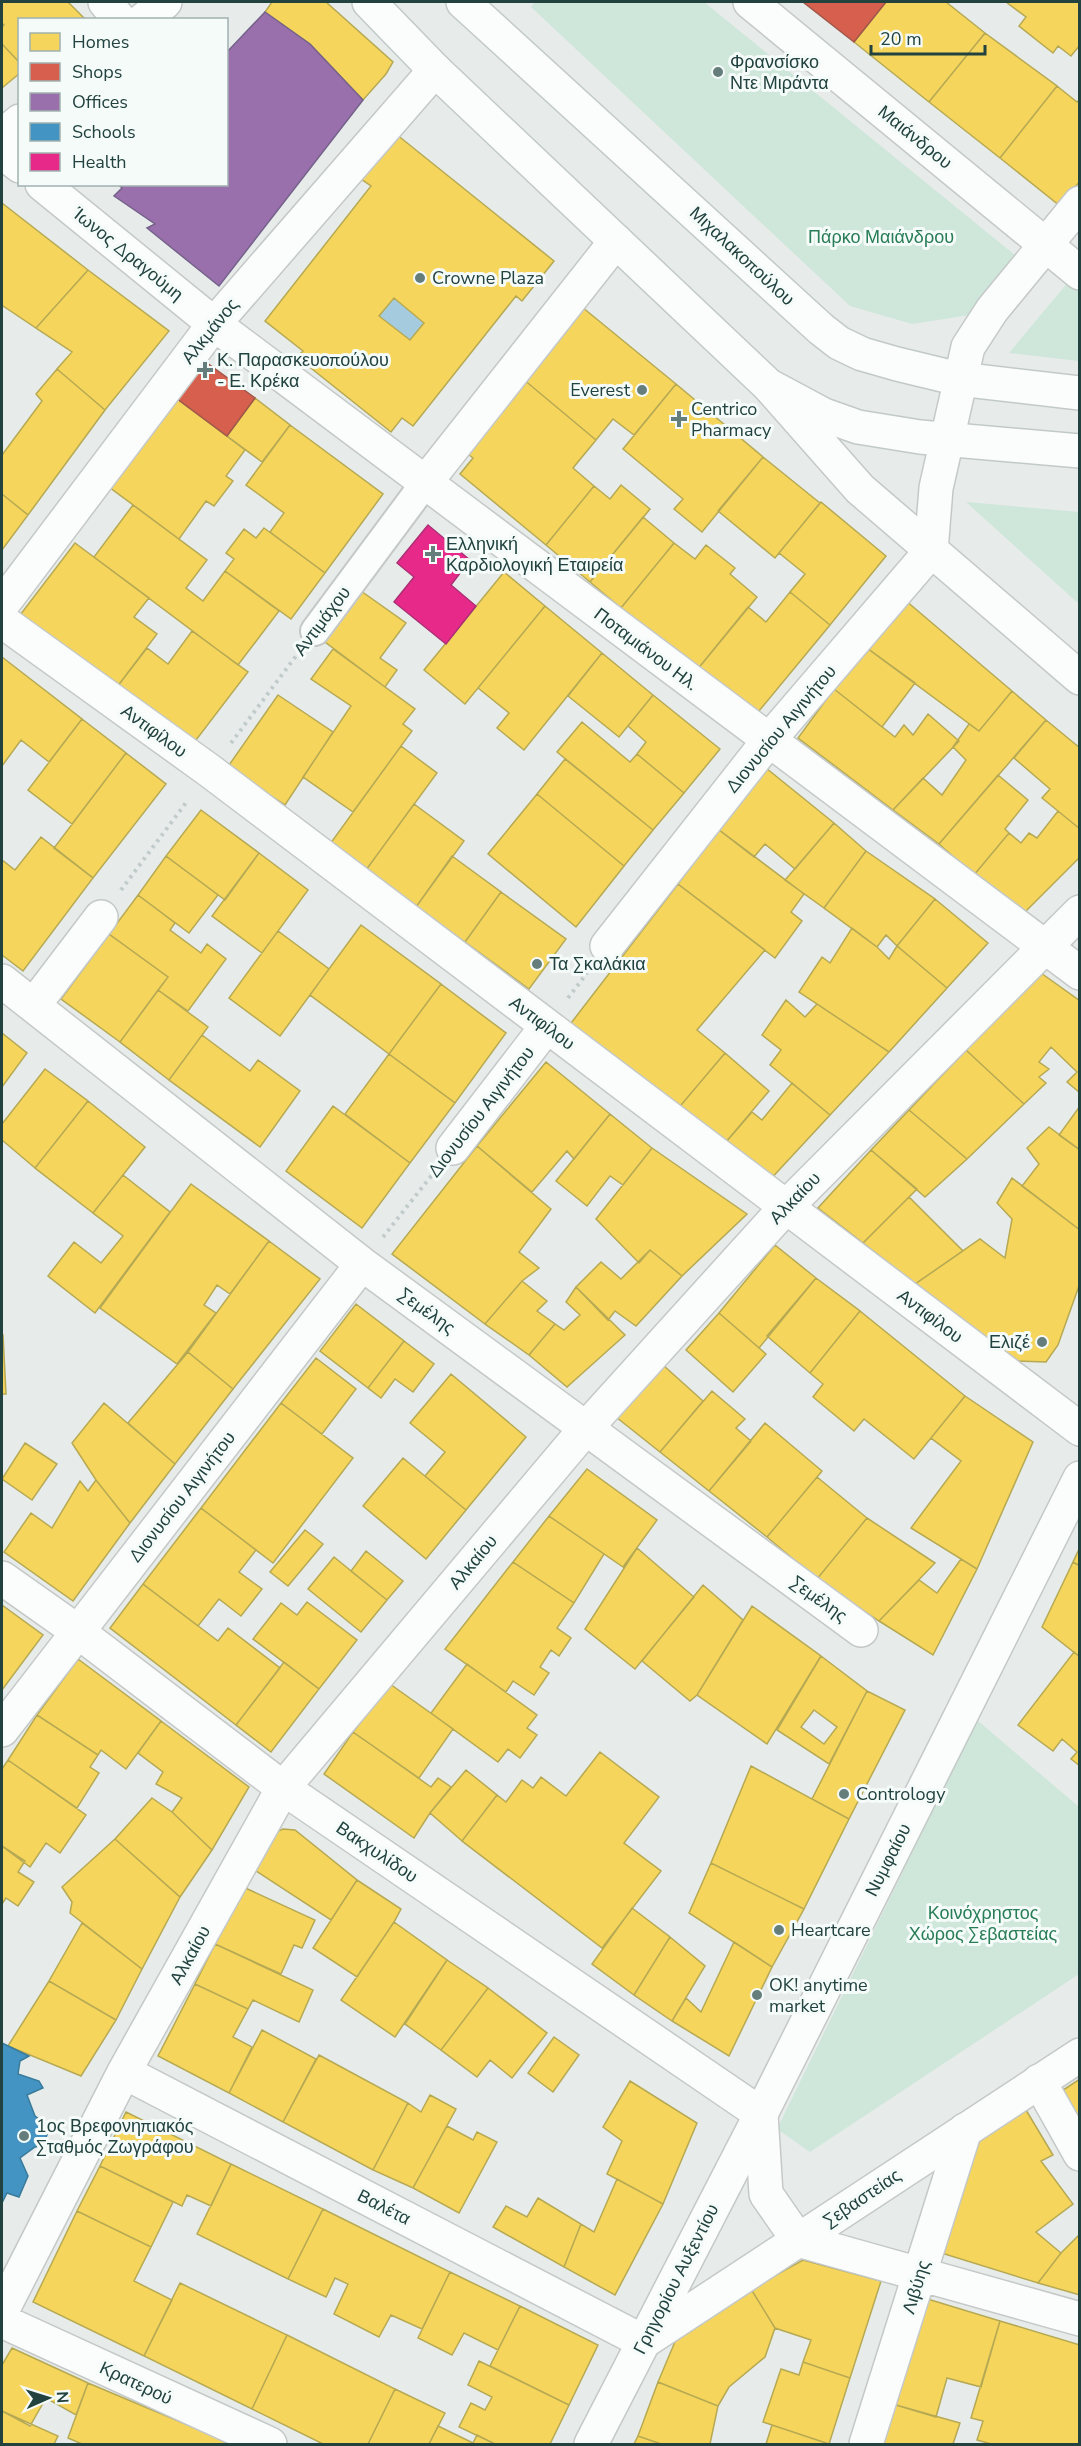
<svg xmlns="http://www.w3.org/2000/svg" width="1081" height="2446" viewBox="0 0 1081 2446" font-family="'Nunito Sans',sans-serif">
  <rect width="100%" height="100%" fill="#e7eceb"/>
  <path fill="#cfe6da" d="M535 2H704L1021 260 970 315 912 324 850 306 531 7Z
    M1069 281 1079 291V361L1009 353Z
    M966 502 1079 512V604Z
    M977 1720 1079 1807V1974L810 2152 777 2129Z"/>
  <path fill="#a4ccde" d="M394 298 424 323 410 340 379 316Z"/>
  <path fill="#f6d55c" stroke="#b6a953" stroke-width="1.5" fill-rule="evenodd" d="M2 2H68L85 19 20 20V63L2 44V27L4 25 2 23Z
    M272 2H326L393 62 386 74 363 100 310 44 265 12Z
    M886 2H946L985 33 929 102 854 42Z
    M1006 2H1080V45L1071 56 1058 46 1053 53 1019 26 1026 17Z
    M985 33 1057 86 1000 158 929 102Z
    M2 44 20 63V73L2 88Z
    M1057 86 1077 102 1080 99V181L1060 206 1000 158Z
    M396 134 554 261 522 301 516 296 413 426 402 418 391 432 297 357 303 351 265 321 371 186 361 179ZM394 298 424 323 410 340 379 316Z
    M2 203 88 270 36 328 3 306 2 308Z
    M88 270 169 331 105 410 57 369 72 352 36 328Z
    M582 307 676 384 634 435 613 419 596 440 523 379Z
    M57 369 105 410 28 515 2 494V455L42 401 36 394Z
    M523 379 596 440 573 468 594 486 546 545 460 474 473 458 464 451Z
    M676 384 763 457 702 532 674 509 683 499 623 449Z
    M176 398 245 450 226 476 233 481 214 506 206 501 179 539 109 487Z
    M255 398 290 425 262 462 227 436Z
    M290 425 383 494 325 573 270 532 284 513 246 485Z
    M763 457 820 503 775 558 718 511Z
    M621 485 650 509 590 582 546 545 594 486 610 499Z
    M2 494 28 515 2 550Z
    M821 502 886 556 830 625 790 592 805 574 779 553Z
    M133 505 207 560 186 588 203 601 225 571 279 611 238 665 94 557Z
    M643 517 674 543 621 608 590 582Z
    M264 528 325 573 291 619 225 571 234 559 226 553 244 529 256 538Z
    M75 543 149 598 134 617 157 634 117 687 20 615Z
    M674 543 695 559 706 545 735 568 730 574 757 597 697 670 621 608Z
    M504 572 545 606 465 704 424 670Z
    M361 591 406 623 380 658 397 670 385 687 325 642Z
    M790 592 830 625 754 717 697 670 748 607 766 622Z
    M905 600 1012 691 979 731 867 648Z
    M545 606 602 653 524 750 497 728 509 713 478 688Z
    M192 631 248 672 193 744 117 687 147 648 168 664Z
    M867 648 915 683 882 727 834 689Z
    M333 649 415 709 403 724 412 731 353 812 303 777 351 706 311 679Z
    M602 653 653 695 619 737 568 696Z
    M2 657 82 719 49 762 21 740 2 766Z
    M834 689 895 737 904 725 913 735 928 714 959 741 893 810 798 738Z
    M1012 691 1046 720 939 844 893 810 923 778 942 795 966 760 953 747 969 724 979 731Z
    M278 695 333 732 285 805 227 768Z
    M653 695 720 749 684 793 637 754 646 742 628 726Z
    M82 719 126 753 72 824 28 790Z
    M1046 720 1080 748V829L1042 798 1050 789 1014 758Z
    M582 722 630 762 637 754 684 793 653 830 557 752Z
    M401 746 437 773 366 870 330 844Z
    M126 753 166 784 93 878 54 848Z
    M565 759 653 830 624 866 537 794Z
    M766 768 834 823 795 869 765 844 754 857 718 829Z
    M998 775 1028 800 1005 829 1009 833 974 875 939 844Z
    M537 794 624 866 576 927 488 854Z
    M414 804 464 841 416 907 366 870Z
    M201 810 259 853 225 900 166 856Z
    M1058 811 1080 829V857L1024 913 974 875 1009 833 1021 843 1029 833 1037 838Z
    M834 823 866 851 824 908 785 880Z
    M718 829 804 894 791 912 802 921 775 958 678 884Z
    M41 837 93 878 23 971 2 955V860L15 870Z
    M866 851 935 899 897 946 886 935 877 947 824 908Z
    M259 853 308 890 262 953 212 916Z
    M166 856 218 895 189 933 138 895Z
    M452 856 501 892 465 942 416 907Z
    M678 884 765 950 697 1030 725 1053 676 1111 568 1027Z
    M501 892 566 939 529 989 465 942Z
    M138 895 175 923 170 930 201 953 207 944 226 959 188 1011 158 990 168 977 109 934Z
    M935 899 988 943 947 988 897 946Z
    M361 925 441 984 389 1054 310 995Z
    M852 928 877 947 889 959 897 946 947 988 889 1052 799 992 822 957 830 963Z
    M278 931 329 969 280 1036 229 998Z
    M109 934 168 977 120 1042 61 999Z
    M1041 973 1080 1001V1093L1067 1082 1077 1072 1051 1047 1039 1062 1049 1069 1039 1077 1046 1083 1024 1104 966 1050Z
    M441 984 506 1033 455 1103 389 1054Z
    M158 990 208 1027 169 1080 120 1042Z
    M786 1000 805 1017 817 1004 889 1052 830 1115 770 1065 781 1050 762 1035Z
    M2 1033 27 1053 2 1087Z
    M202 1035 250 1071 258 1060 300 1091 260 1147 169 1080Z
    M966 1050 1024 1104 967 1159 909 1110Z
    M725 1053 769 1091 720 1149 676 1111Z
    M389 1054 455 1103 410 1163 345 1114Z
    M546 1062 610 1114 574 1159 567 1151 532 1192 477 1146Z
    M45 1069 88 1101 35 1168 2 1140V1124Z
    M792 1083 830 1115 767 1183 720 1149 752 1112 762 1120Z
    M88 1101 145 1147 93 1213 35 1168Z
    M333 1106 410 1163 362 1228 286 1171Z
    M1080 1106V1150L1059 1135Z
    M909 1110 967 1159 925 1197 871 1150Z
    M610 1114 652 1148 623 1185 610 1176 587 1206 556 1181Z
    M1049 1127 1080 1150V1230L1022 1186 1039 1164 1027 1148Z
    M477 1146 551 1209 519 1252 539 1268 522 1281 485 1324 392 1254Z
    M652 1148 747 1214 682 1276 650 1250 639 1263 596 1219Z
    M871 1150 917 1189 863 1243 818 1208Z
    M123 1175 170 1212 95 1313 48 1276 74 1242 101 1263 123 1236 93 1213Z
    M1012 1178 1080 1230V1283L1058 1345 1046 1362 1012 1361 915 1284 980 1239 1005 1258 1012 1219 997 1203Z
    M191 1184 269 1241 230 1294 217 1285 204 1305 216 1313 177 1364 100 1308Z
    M909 1197 963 1251 915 1284 863 1243Z
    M269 1241 320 1279 233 1389 188 1352Z
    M775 1245 816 1278 759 1348 719 1313Z
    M650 1250 682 1276 636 1326 615 1311 608 1320 576 1287 601 1262 621 1279Z
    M816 1278 860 1311 810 1373 767 1336Z
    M522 1281 547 1301 537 1311 555 1324 529 1355 485 1324Z
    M576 1287 625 1335 567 1387 529 1355 555 1324 564 1330 580 1315 566 1302Z
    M356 1304 404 1341 368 1388 320 1351Z
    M860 1311 965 1396 914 1459 864 1419 854 1431 813 1397 823 1384 810 1373Z
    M719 1313 766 1354 733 1392 686 1350Z
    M2 1335H3L6 1394H2Z
    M404 1341 434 1364 413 1392 395 1379 381 1398 368 1388Z
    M188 1352 233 1389 175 1464 128 1423Z
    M316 1358 356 1389 322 1434 281 1403Z
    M663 1365 703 1401 660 1452 616 1417Z
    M451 1374 526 1437 466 1510 425 1476 445 1452 410 1423Z
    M712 1391 745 1419 736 1428 751 1441 709 1491 660 1452Z
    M965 1396 1033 1442 977 1569 911 1528 961 1461 931 1438Z
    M104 1403 175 1464 130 1523 96 1480 72 1443Z
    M281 1403 353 1458 273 1563 201 1508Z
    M765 1423 822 1471 767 1537 709 1491Z
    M25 1443 57 1464 32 1500 2 1479Z
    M403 1458 466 1510 426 1559 363 1506Z
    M587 1469 657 1520 623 1567 549 1516Z
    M817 1477 867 1518 817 1579 767 1537Z
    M96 1480 130 1523 73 1601 4 1552 31 1513 52 1528 80 1481 88 1491Z
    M201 1508 256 1550 239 1572 262 1589 241 1616 219 1599 198 1626 143 1584Z
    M549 1516 604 1554 574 1603 513 1562Z
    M867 1518 935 1563 879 1621 817 1579Z
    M305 1530 323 1544 288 1586 270 1572Z
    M1080 1547V1566L1073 1562Z
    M637 1548 694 1597 635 1669 585 1629Z
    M366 1551 403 1581 387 1600 351 1571Z
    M334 1557 387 1600 361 1632 308 1589Z
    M961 1559 977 1569 933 1655 879 1621 919 1580 937 1593Z
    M513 1562 574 1603 557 1628 571 1638 559 1656 551 1650 540 1667 549 1673 534 1695 513 1681 506 1692 445 1649Z
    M1073 1562 1080 1566V1657L1042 1627Z
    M143 1584 218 1641 228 1628 280 1668 236 1725 110 1628Z
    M703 1585 743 1620 697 1695 690 1701 642 1661Z
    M307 1602 357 1640 319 1689 253 1639 281 1603 297 1615Z
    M2 1605 43 1635 2 1690Z
    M752 1606 821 1656 767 1744 697 1695Z
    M1074 1652 1080 1657V1766L1071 1759 1077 1752 1062 1739 1053 1751 1018 1725Z
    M821 1656 867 1691 829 1764 777 1730ZM814 1710 837 1727 824 1744 801 1727Z
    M78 1659 161 1721 126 1769 101 1750 98 1755 37 1715Z
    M284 1662 319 1689 271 1752 236 1725Z
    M467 1664 537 1715 527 1728 537 1735 520 1758 508 1749 498 1762 431 1713Z
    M390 1684 453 1729 419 1778 353 1732Z
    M867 1691 905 1710 849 1819 812 1799Z
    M37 1715 98 1755 90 1767 99 1773 77 1808 8 1760Z
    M161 1721 249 1787 212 1850 172 1812 182 1798 156 1784 163 1772 138 1753Z
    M353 1732 431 1787 438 1778 451 1787 430 1813 414 1838 324 1774Z
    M600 1752 659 1797 624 1843 661 1871 602 1948 462 1841 497 1795 506 1802 522 1780 533 1788 541 1777 566 1796Z
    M8 1760 86 1815 60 1853 46 1843 30 1867 2 1846V1769Z
    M751 1766 849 1819 804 1909 711 1863Z
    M466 1770 497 1795 462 1841 430 1813Z
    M152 1798 172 1812 212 1850 180 1897 115 1839Z
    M283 1829 295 1830 357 1880 331 1920 253 1869 269 1835Z
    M115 1839 180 1897 142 1969 70 1913 72 1902 62 1887Z
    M2 1846 25 1861 18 1872 34 1882 18 1906 6 1898 2 1904Z
    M711 1863 804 1909 772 1967 689 1913Z
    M357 1880 401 1909 394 1922 357 1977 313 1948Z
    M241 1886 315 1920 302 1948 294 1945 281 1974 215 1944Z
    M632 1908 670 1937 634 1995 592 1964Z
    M394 1922 447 1960 395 2037 341 2000Z
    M82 1923 142 1969 116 2020 49 1981Z
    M670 1937 705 1966 672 2021 634 1995Z
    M734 1942 772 1967 729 2056 672 2021 686 1998 701 2012Z
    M215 1944 313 1990 299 2022 253 2000 248 2009 195 1984Z
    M447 1960 488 1988 441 2050 405 2024Z
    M49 1981 116 2020 81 2076 8 2046Z
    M195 1984 248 2009 233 2037 252 2047 229 2093 158 2056Z
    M488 1988 547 2033 512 2078 490 2060 477 2077 441 2050Z
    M262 2030 316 2059 283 2122 229 2093Z
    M554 2037 579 2055 553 2092 528 2073Z
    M319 2055 408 2103 373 2170 283 2122Z
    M1080 2079V2130L1057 2094Z
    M630 2081 697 2123 663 2204 607 2174 622 2141 603 2127Z
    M430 2095 456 2109 413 2188 373 2170 408 2103 421 2112Z
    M1026 2110 1053 2155 1041 2161 1073 2204 1036 2232 1061 2253 1038 2283 935 2251 966 2149Z
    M126 2112 231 2164 211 2206 187 2195 182 2206 100 2166Z
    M447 2126 473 2140 477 2132 497 2142 459 2213 413 2188Z
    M231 2164 323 2209 288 2279 197 2234Z
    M100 2166 173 2202 151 2247 77 2211Z
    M617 2179 663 2204 615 2295 564 2267 581 2224 594 2232Z
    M538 2198 581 2224 564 2267 493 2227 506 2206 527 2217Z
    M323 2209 450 2272 422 2329 391 2315 379 2337 334 2314 348 2284 335 2278 326 2297 288 2279Z
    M77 2211 151 2247 134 2281 172 2300 144 2356 33 2302Z
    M1080 2234V2295L1038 2283 1061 2253Z
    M803 2260 881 2281 850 2378 803 2362 811 2340 775 2328 751 2289Z
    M450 2272 520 2306 498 2350 464 2333 452 2355 418 2338Z
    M180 2283 287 2335 252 2409 144 2356Z
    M751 2289 775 2328 765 2357 729 2387 718 2406 658 2382 677 2337Z
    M921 2297 1000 2321 981 2387 947 2378 936 2417 889 2403Z
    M520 2306 598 2345 569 2405 490 2366Z
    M1000 2321 1080 2345V2444H991L977 2440 983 2421 971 2418Z
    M287 2335 395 2389 368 2444H323L252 2409Z
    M12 2348 88 2383 76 2415 46 2398 30 2426 2 2411V2365Z
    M479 2361 569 2405 550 2444H495L459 2427 471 2403 485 2410 492 2397 468 2385Z
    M803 2362 850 2378 829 2444 763 2422 781 2369 799 2375Z
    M658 2382 718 2406 710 2444H661L638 2436Z
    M88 2383 233 2444H82L68 2438Z
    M395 2389 445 2413 429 2444H368Z
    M889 2403 960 2423 953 2444H877Z
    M2 2411 58 2436 54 2444H2Z
    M772 2425 829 2444H766Z
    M438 2426 473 2443 477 2435 495 2444H429Z
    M638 2436 661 2444H634Z"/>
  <path fill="#d6604d" stroke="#a05749" stroke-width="1.5" d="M803 2H886L854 42Z
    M203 360 255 398 227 436 176 398Z"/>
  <path fill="#9970ab" stroke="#75628b" stroke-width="1.5" d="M265 12 310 44 363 100 219 286 147 228 155 224 114 196 122 188 118 184H226V53Z"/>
  <path fill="#4393c3" stroke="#397b9b" stroke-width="1.5" d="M2 2043 29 2056 20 2061 18 2074 39 2081 43 2088 27 2095 35 2116 50 2127 43 2145 35 2147 20 2158 28 2176 19 2197 7 2193 2 2203Z"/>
  <path fill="#e7298a" stroke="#ac3074" stroke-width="1.5" d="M428 525 470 560 451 585 476 606 446 644 394 602 414 577 397 563Z"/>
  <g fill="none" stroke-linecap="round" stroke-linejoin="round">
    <defs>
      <path id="pedestrian" d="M315 631 425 483"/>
      <path id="minor" d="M105 2 120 20
        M750 2 1080 273
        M143 20 165 2
        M2 136 20 121
        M2 152 20 166
        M42 184 214 324 1080 973
        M425 483 616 241
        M2 605 214 324 435 70
        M2 621 210 771 1080 1429
        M607 946 769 740 931 551 936 488 968 347 992 310 1080 203
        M2 981 362 1264 861 1630
        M34 1005 101 917
        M453 1148 547 1026
        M2 1578 77 1631 283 1788 761 2114 766 2194 798 2240 1080 2319
        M2 1730 362 1264
        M124 2072 644 2342
        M1039 2081 1080 2154
        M2 2311 124 2072 283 1788 586 1428 786 1207 1080 912
        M2 2321 270 2444
        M866 2444 965 2130"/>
      <path id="tertiary" d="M769 386 860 489 1080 678
        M645 2341 1080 2055
        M591 2444 761 2114 1080 1478"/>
      <path id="secondary" d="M369 2 435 70 768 385 824 415 858 427 920 437 1080 451
        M463 2 821 329 839 343 862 354 897 364 959 379 1080 393"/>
    </defs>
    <use href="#pedestrian" stroke="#c4c9c8" stroke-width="32"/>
    <use href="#minor" stroke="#c4c9c8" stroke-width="36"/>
    <use href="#tertiary" stroke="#c4c9c8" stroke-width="36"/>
    <use href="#secondary" stroke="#c2cac8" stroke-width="36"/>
    <path stroke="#c2cbcb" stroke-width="4" stroke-dasharray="3 4.5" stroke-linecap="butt" d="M231 743 296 656
      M121 890 188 800
      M568 998 587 973
      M383 1237 432 1175"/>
    <use href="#pedestrian" stroke="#fbfcfc" stroke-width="28"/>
    <use href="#minor" stroke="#fbfcfc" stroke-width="33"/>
    <use href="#tertiary" stroke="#fbfcfc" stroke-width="33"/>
    <use href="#secondary" stroke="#fbfcfc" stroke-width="33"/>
  </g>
  <g fill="#667e7b" stroke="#f5fbf9" stroke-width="2">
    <circle cx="718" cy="72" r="6"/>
    <circle cx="420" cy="278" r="6"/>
    <path d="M202 361h6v6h6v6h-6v6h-6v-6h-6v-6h6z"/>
    <circle cx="642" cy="390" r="6"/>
    <path d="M676 410h6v6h6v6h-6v6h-6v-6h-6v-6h6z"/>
    <path d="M430 545h6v6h6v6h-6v6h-6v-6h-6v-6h6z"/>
    <circle cx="537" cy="964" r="6"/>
    <circle cx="1042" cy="1342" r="6"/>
    <circle cx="844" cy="1794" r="6"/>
    <circle cx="779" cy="1930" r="6"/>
    <circle cx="757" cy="1995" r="6"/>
    <circle cx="24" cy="2136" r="6"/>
  </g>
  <g text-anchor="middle" stroke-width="6" stroke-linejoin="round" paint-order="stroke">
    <g font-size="18" fill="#21423f" stroke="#f5fbf9" text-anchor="start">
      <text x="730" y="68">Φρανσίσκο<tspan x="730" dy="21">Ντε Μιράντα</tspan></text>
      <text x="432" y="284">Crowne Plaza</text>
      <text x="217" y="366">Κ. Παρασκευοπούλου<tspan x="217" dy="21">- Ε. Κρέκα</tspan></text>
      <text x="630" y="396" text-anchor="end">Everest</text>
      <text x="691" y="415">Centrico<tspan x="691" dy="21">Pharmacy</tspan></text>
      <text x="446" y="550">Ελληνική<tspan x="446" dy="21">Καρδιολογική Εταιρεία</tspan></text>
      <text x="549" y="970">Τα Σκαλάκια</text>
      <text x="1030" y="1348" text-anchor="end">Ελιζέ</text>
      <text x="856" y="1800">Contrology</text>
      <text x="791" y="1936">Heartcare</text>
      <text x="769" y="1991">OK! anytime<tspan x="769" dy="21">market</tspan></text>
      <text x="36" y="2132">1ος Βρεφονηπιακός<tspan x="36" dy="21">Σταθμός Ζωγράφου</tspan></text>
    </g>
    <g font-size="18" fill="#21423f" stroke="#f5fbf9">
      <text transform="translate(915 137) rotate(39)" y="6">Μαιάνδρου</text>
      <text transform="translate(128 254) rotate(39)" y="6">Ίωνος Δραγούμη</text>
      <text transform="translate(742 256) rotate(43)" y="6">Μιχαλακοπούλου</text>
      <text transform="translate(210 331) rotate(-51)" y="6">Αλκμάνος</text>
      <text transform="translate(322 621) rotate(-53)" y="6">Αντιμάχου</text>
      <text transform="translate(646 649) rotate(37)" y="6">Ποταμιάνου Ηλ.</text>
      <text transform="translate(781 729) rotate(-50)" y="6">Διονυσίου Αιγινήτου</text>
      <text transform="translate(154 731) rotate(36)" y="6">Αντιφίλου</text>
      <text transform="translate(542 1023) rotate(37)" y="6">Αντιφίλου</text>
      <text transform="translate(481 1112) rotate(-52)" y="6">Διονυσίου Αιγινήτου</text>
      <text transform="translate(795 1198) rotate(-46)" y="6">Αλκαίου</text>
      <text transform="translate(427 1311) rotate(36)" y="6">Σεμέλης</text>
      <text transform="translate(930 1316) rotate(37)" y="6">Αντιφίλου</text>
      <text transform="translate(182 1497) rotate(-52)" y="6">Διονυσίου Αιγινήτου</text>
      <text transform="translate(473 1562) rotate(-50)" y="6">Αλκαίου</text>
      <text transform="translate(819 1599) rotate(36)" y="6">Σεμέλης</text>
      <text transform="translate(377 1852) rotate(34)" y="6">Βακχυλίδου</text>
      <text transform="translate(888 1860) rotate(-63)" y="6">Νυμφαίου</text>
      <text transform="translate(190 1955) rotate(-61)" y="6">Αλκαίου</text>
      <text transform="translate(862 2198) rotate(-34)" y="6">Σεβαστείας</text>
      <text transform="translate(384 2207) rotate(27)" y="6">Βαλέτα</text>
      <text transform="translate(676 2279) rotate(-63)" y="6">Γρηγορίου Αυξεντίου</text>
      <text transform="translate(916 2287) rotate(-73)" y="6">Λιβύης</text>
      <text transform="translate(136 2383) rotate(25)" y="6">Κρατερού</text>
    </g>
    <g font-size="18" fill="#287d57" stroke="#f5fbf9">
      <text x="881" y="243">Πάρκο Μαιάνδρου</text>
      <text x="983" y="1919">Κοινόχρηστος<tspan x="983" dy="21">Χώρος Σεβαστείας</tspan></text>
    </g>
  </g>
  <rect width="1081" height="2446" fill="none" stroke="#21423f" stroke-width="6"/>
  <rect x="18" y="18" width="210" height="168" fill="#f5fbf9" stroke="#a0b1af" stroke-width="1.5"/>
  <rect x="30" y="33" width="30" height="18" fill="#f6d55c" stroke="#a0b1af" stroke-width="1.5"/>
  <text x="72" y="48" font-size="18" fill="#21423f">Homes</text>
  <rect x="30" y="63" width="30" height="18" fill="#d6604d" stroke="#a0b1af" stroke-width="1.5"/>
  <text x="72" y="78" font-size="18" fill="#21423f">Shops</text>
  <rect x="30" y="93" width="30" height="18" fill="#9970ab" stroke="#a0b1af" stroke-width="1.5"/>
  <text x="72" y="108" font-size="18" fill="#21423f">Offices</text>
  <rect x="30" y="123" width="30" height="18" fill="#4393c3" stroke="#a0b1af" stroke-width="1.5"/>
  <text x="72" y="138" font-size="18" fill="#21423f">Schools</text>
  <rect x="30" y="153" width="30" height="18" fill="#e7298a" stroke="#a0b1af" stroke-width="1.5"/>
  <text x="72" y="168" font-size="18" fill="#21423f">Health</text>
  <g transform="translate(48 2398) rotate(87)" stroke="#f5fbf9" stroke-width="4.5" paint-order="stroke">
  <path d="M0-4.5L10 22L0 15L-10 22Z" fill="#21423f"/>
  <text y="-9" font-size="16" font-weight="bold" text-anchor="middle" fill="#21423f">N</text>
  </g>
  <path d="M871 45v9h114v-9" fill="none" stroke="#21423f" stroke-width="3"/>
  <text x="880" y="45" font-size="18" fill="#21423f" stroke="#f5fbf9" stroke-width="4.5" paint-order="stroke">20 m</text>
</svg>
